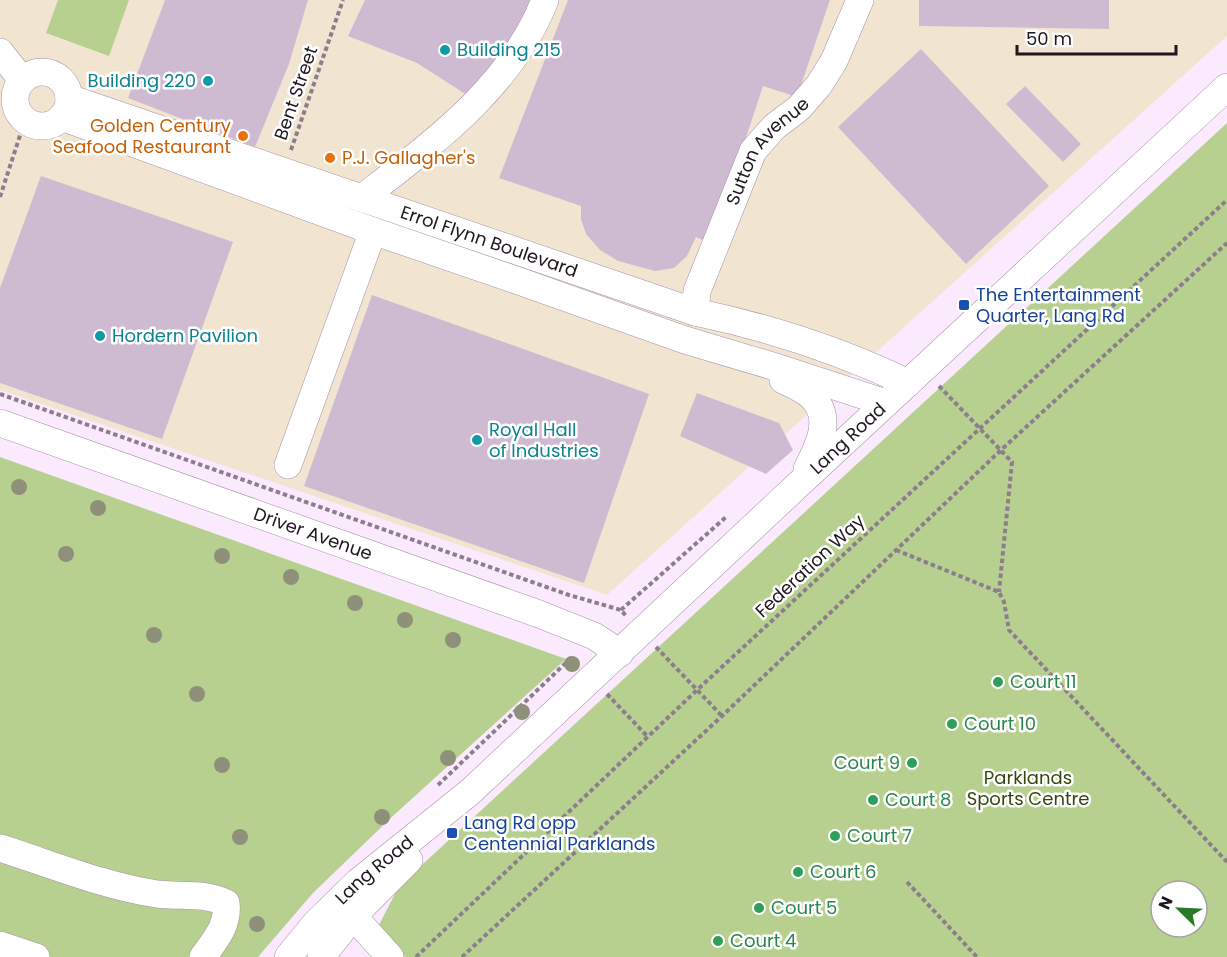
<svg xmlns="http://www.w3.org/2000/svg" width="1227" height="957" viewBox="0 0 1227 957" font-family="Poppins,sans-serif">
  <rect width="100%" height="100%" fill="#fbeafd"/>
  <path fill="#f1e5d1" d="M0 0H1227V36L607 595 0 390Z"/>
  <path fill="#b8d08f" fill-rule="evenodd" d="M58 0H129L109 56 46 33Z
    M1227 123V957H405L378 927 399 886ZM1161 891H1197V927H1161Z
    M0 457 566 659 394 815 313 893 258 957H0Z"/>
  <path fill="#cfbbd1" d="M165 0H308L289 64 255 147 128 98Z
    M365 0H534L520 32 470 97 417 63 348 36Z
    M568 0H830L797 97 763 86 711 244 696 237 687 256 674 268 655 271 618 261 600 250 586 234 581 219V206L499 178Z
    M919 0H1109V29L919 26Z
    M921 49 1049 186 966 264 838 127Z
    M1025 86 1081 144 1063 162 1006 104Z
    M41 176 233 242 162 439 0 383V288Z
    M372 295 649 394 584 583 304 486Z
    M697 393 779 423 793 450 766 474 680 436Z"/>
  <g fill="none" stroke-linecap="round" stroke-linejoin="round">
    <defs>
      <g id="minor">
        <path d="M0 52 22 80"/>
        <circle cx="42" cy="99" r="27"/>
        <path id="s1" d="M69 98 695 312C767 327 841 351 908 383"/>
        <path d="M62 117 373 231 516 280 685 340 779 368 886 403"/>
        <path d="M362 198C433 143 511 87 545 0"/>
        <path id="s2" d="M695 312 697 291 753 151 774 127 799 108 819 85 834 61 860 0"/>
        <path d="M783 380C793 385 804 389 812 397 834 418 818 447 807 469"/>
        <path id="s3" d="M0 423 539 614 594 636 620 653"/>
        <path d="M288 465 373 231"/>
        <path d="M0 848C51 864 104 886 157 894 182 897 203 892 226 903 229 925 215 940 203 957"/>
        <path d="M363 927 390 957"/>
        <path d="M0 945 36 957"/>
        <path id="s4" d="M288 957 315 924 358 882 470 792 800 483 1227 87"/>
        <path d="M321 957 355 914 409 860"/>
      </g>
    </defs>
    <use href="#minor" stroke="#a692a8" stroke-width="28"/>
    <path stroke="#8b7f8d" stroke-width="4" stroke-dasharray="4.5 3" stroke-linecap="butt" d="M291 150 343 0
      M0 197 25 120
      M939 386 1012 462 999 592
      M0 394 569 595 621 610 626 616
      M896 550 999 592 1004 602 1009 630 1227 862
      M621 610 726 517
      M656 647 722 716
      M607 694 648 737
      M438 785 572 657
      M907 882 977 957
      M416 957 697 690 1227 200
      M462 957 722 716 1001 450 1227 243"/>
    <use href="#minor" stroke="#fff" stroke-width="27"/>
  </g>
  <g fill="#8f907a">
    <circle cx="19" cy="487" r="8"/>
    <circle cx="98" cy="508" r="8"/>
    <circle cx="66" cy="554" r="8"/>
    <circle cx="222" cy="556" r="8"/>
    <circle cx="291" cy="577" r="8"/>
    <circle cx="355" cy="603" r="8"/>
    <circle cx="405" cy="620" r="8"/>
    <circle cx="154" cy="635" r="8"/>
    <circle cx="453" cy="640" r="8"/>
    <circle cx="572" cy="664" r="8"/>
    <circle cx="197" cy="694" r="8"/>
    <circle cx="522" cy="712" r="8"/>
    <circle cx="448" cy="758" r="8"/>
    <circle cx="222" cy="765" r="8"/>
    <circle cx="382" cy="817" r="8"/>
    <circle cx="240" cy="837" r="8"/>
    <circle cx="257" cy="924" r="8"/>
  </g>
  <g fill="#0f9aa8" stroke="#fff" stroke-width="2">
    <circle cx="445" cy="50" r="6"/>
    <circle cx="208" cy="81" r="6"/>
    <circle cx="100" cy="336" r="6"/>
    <circle cx="477" cy="440" r="6"/>
  </g>
  <g fill="#e8710a" stroke="#fff" stroke-width="2">
    <circle cx="243" cy="136" r="6"/>
    <circle cx="330" cy="158" r="6"/>
  </g>
  <g fill="#1a4fb4" stroke="#fff" stroke-width="2">
    <rect x="958" y="299" width="12" height="12" rx="3"/>
    <rect x="446" y="827" width="12" height="12" rx="3"/>
  </g>
  <g fill="#2e9e5b" stroke="#fff" stroke-width="2">
    <circle cx="998" cy="682" r="6"/>
    <circle cx="952" cy="724" r="6"/>
    <circle cx="912" cy="763" r="6"/>
    <circle cx="873" cy="800" r="6"/>
    <circle cx="835" cy="836" r="6"/>
    <circle cx="798" cy="872" r="6"/>
    <circle cx="759" cy="908" r="6"/>
    <circle cx="718" cy="941" r="6"/>
  </g>
  <g text-anchor="middle" stroke-width="5" stroke-linejoin="round" paint-order="stroke">
    <g font-size="18" fill="#0d838f" stroke="#fff" text-anchor="start">
      <text x="457" y="56">Building 215</text>
      <text x="196" y="87" text-anchor="end">Building 220</text>
      <text x="112" y="342">Hordern Pavilion</text>
      <text x="489" y="436">Royal Hall<tspan x="489" dy="21">of Industries</tspan></text>
    </g>
    <g font-size="18" fill="#1e171f" stroke="#fff">
      <text transform="translate(296 93) rotate(-71)" y="6">Bent Street</text>
      <text dy="6" stroke="none"><textPath href="#s2" startOffset="180">Sutton Avenue</textPath></text>
      <text dy="6" stroke="none"><textPath href="#s1" startOffset="444">Errol Flynn Boulevard</textPath></text>
      <text dy="6" stroke="none"><textPath href="#s4" startOffset="764">Lang Road</textPath></text>
      <text dy="6" stroke="none"><textPath href="#s3" startOffset="332">Driver Avenue</textPath></text>
      <text transform="translate(810 566) rotate(-43)" y="6">Federation Way</text>
      <text dy="6" stroke="none"><textPath href="#s4" startOffset="123">Lang Road</textPath></text>
    </g>
    <g font-size="18" fill="#c56008" stroke="#fff" text-anchor="end">
      <text x="231" y="132">Golden Century<tspan x="231" dy="21">Seafood Restaurant</tspan></text>
      <text x="342" y="164" text-anchor="start">P.J. Gallagher's</text>
    </g>
    <g font-size="18" fill="#164399" stroke="#fff" text-anchor="start">
      <text x="976" y="301">The Entertainment<tspan x="976" dy="21">Quarter, Lang Rd</tspan></text>
      <text x="464" y="829">Lang Rd opp<tspan x="464" dy="21">Centennial Parklands</tspan></text>
    </g>
    <g font-size="18" fill="#27864d" stroke="#fff" text-anchor="start">
      <text x="1010" y="688">Court 11</text>
      <text x="964" y="730">Court 10</text>
      <text x="900" y="769" text-anchor="end">Court 9</text>
      <text x="885" y="806">Court 8</text>
      <text x="847" y="842">Court 7</text>
      <text x="810" y="878">Court 6</text>
      <text x="771" y="914">Court 5</text>
      <text x="730" y="947">Court 4</text>
    </g>
    <g font-size="18" fill="#36470e" stroke="#fff">
      <text x="1028" y="784">Parklands<tspan x="1028" dy="21">Sports Centre</tspan></text>
    </g>
  </g>
  <g transform="translate(1179 909) rotate(294)"><circle r="28" fill="#ffffff" stroke="#a5a2a5" stroke-width="1.5"/>
  <path d="M0-4.5L10 22L0 15L-10 22Z" fill="#297b27"/>
  <text y="-9" font-size="16" font-weight="bold" text-anchor="middle" fill="#1e171f">N</text>
  </g>
  <path d="M1017 45v9h159v-9" fill="none" stroke="#1e171f" stroke-width="3"/>
  <text x="1026" y="45" font-size="18" fill="#1e171f" stroke="#ffffff" stroke-width="4.5" paint-order="stroke">50 m</text>
</svg>
